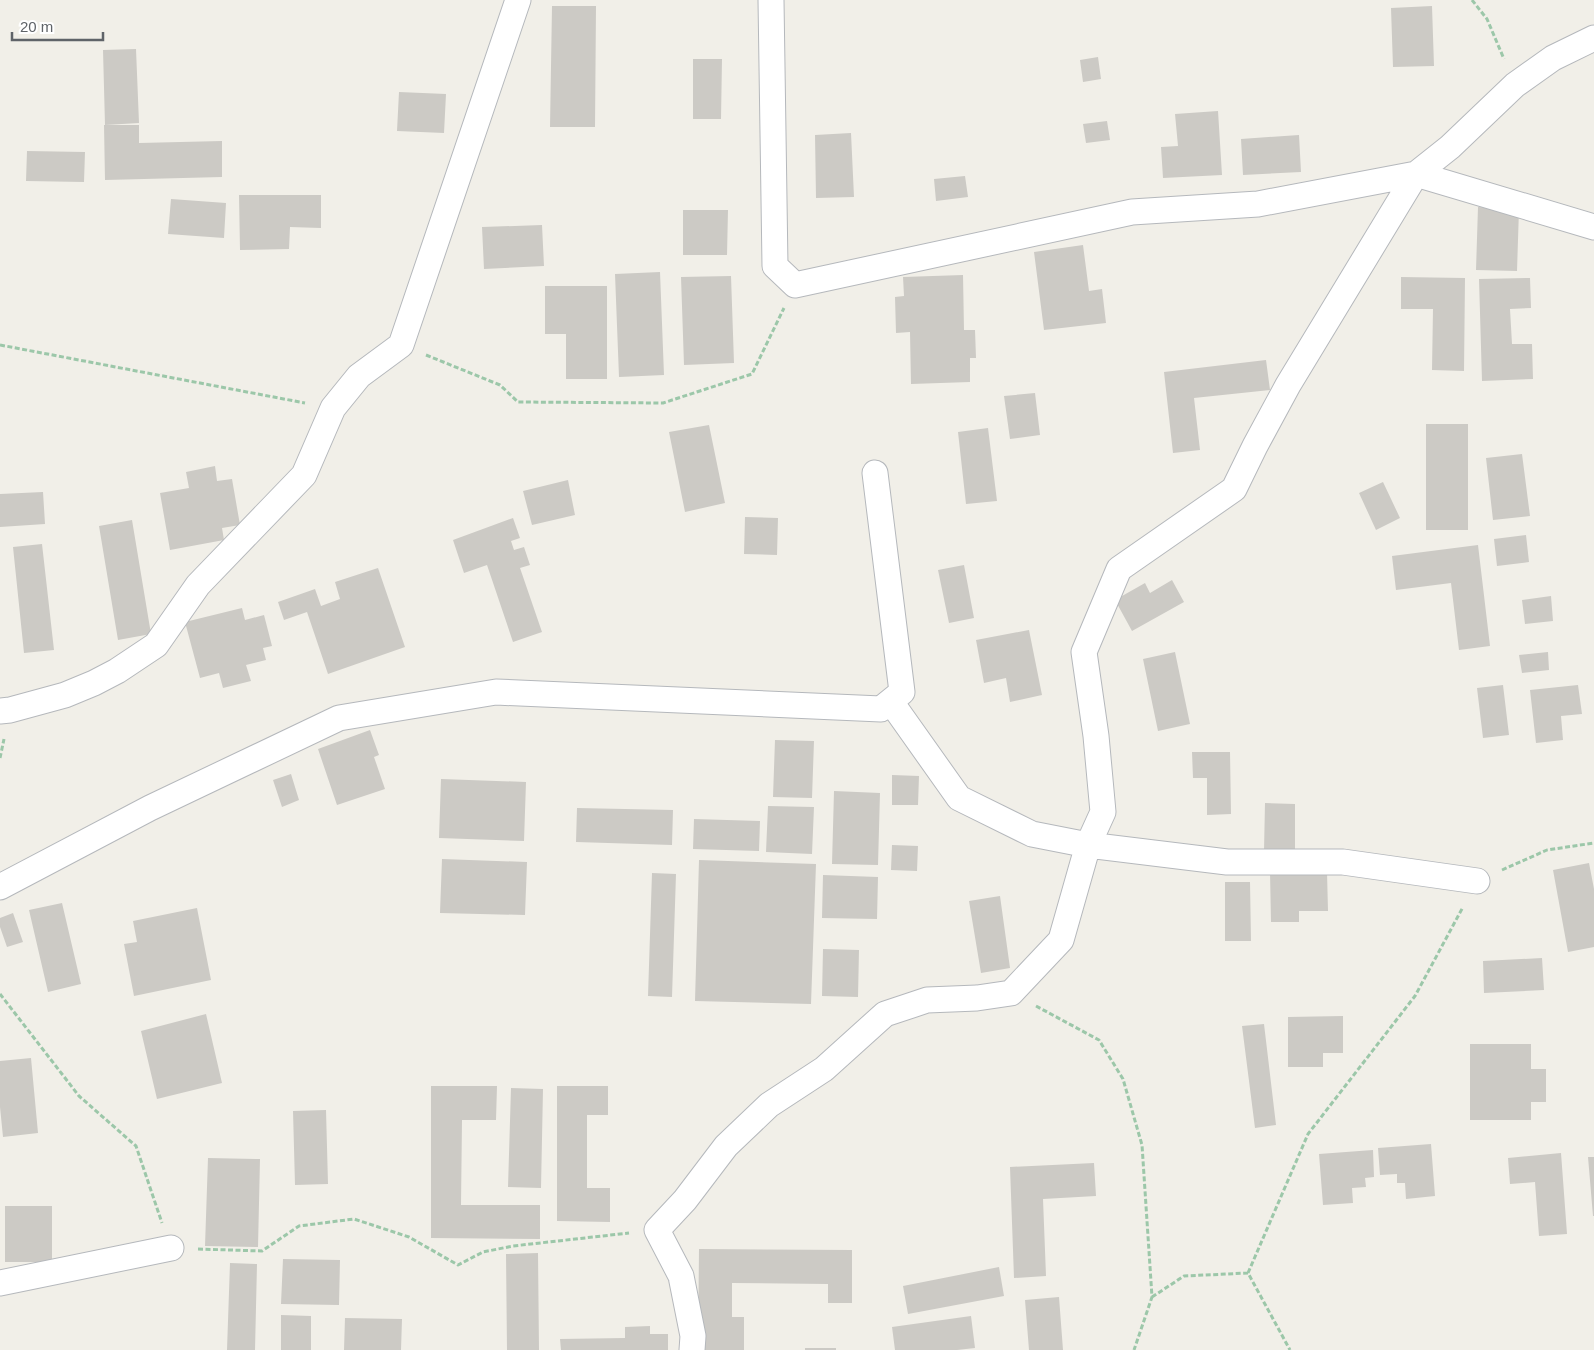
<svg xmlns="http://www.w3.org/2000/svg" width="1594" height="1350" viewBox="0 0 1594 1350" font-family="Helvetica,sans-serif">
  <rect width="100%" height="100%" fill="#f1efe8"/>
  <path fill="#cccac5" d="M552 6H596L595 127H550Z
    M1432 6 1434 66 1393 67 1391 8Z
    M136 49 139 123 105 125 103 50Z
    M1098 57 1101 79 1083 82 1080 60Z
    M693 59H722L721 119H693Z
    M399 92 446 94 444 133 397 131Z
    M1218 111 1222 175 1163 178 1161 147 1178 146 1175 114Z
    M1107 121 1110 140 1086 143 1083 124Z
    M104 125H139V143L222 141V177L105 180Z
    M851 133 854 197 816 198 815 135Z
    M1299 135 1301 172 1243 175 1241 139Z
    M27 151 85 152 84 182 26 181Z
    M965 176 968 197 936 201 934 179Z
    M239 195H321V228L290 227 289 249 240 250Z
    M171 199 226 203 224 238 168 234Z
    M1478 207 1519 209 1517 271 1476 270Z
    M683 210H728L727 255H683Z
    M542 225 544 266 484 269 482 227Z
    M1083 245 1089 291 1102 289 1106 323 1044 330 1034 252Z
    M660 272 664 375 619 377 615 274Z
    M963 275 964 330H975L976 358H970V382L911 384 910 332 896 333 895 297 904 296 903 277Z
    M731 276 734 363 684 365 681 277Z
    M1401 277 1465 278 1464 371 1432 370 1433 309H1401Z
    M1530 278 1531 308 1510 309 1512 344H1532L1533 379 1482 381 1479 279Z
    M545 286H607V379H566V334H545Z
    M1266 360 1270 390 1194 398 1200 450 1173 453 1164 372Z
    M1035 393 1040 435 1010 439 1004 396Z
    M1426 424H1468V530H1426Z
    M709 425 725 503 685 512 669 432Z
    M988 428 997 501 966 504 958 432Z
    M1522 454 1530 516 1493 520 1486 458Z
    M215 466 217 481 232 479 240 525 222 528 224 540 170 550 160 493 189 488 186 472Z
    M568 480 575 515 532 525 523 491Z
    M1383 482 1400 518 1376 530 1359 493Z
    M43 492 45 524 0 527V494Z
    M745 517 778 518 777 555 744 554Z
    M513 518 520 538 511 541 514 550 524 547 530 565 520 568 542 632 513 642 487 565 464 573 453 540Z
    M132 520 151 634 118 640 99 526Z
    M1526 535 1529 562 1497 566 1494 539Z
    M42 544 54 650 24 653 13 547Z
    M1478 545 1490 646 1459 650 1451 583 1396 590 1392 556Z
    M964 565 974 618 949 623 938 570Z
    M378 568 405 647 328 674 307 612 284 620 278 602 315 589 321 606 340 599 335 582Z
    M1172 580 1184 602 1132 631 1115 600 1145 583 1150 593Z
    M1551 596 1553 621 1525 624 1522 600Z
    M242 608 245 620 264 615 272 646 263 648 266 660 246 665 251 681 223 688 219 673 200 678 185 622Z
    M1029 630 1042 695 1010 702 1006 678 984 683 976 640Z
    M1175 652 1190 724 1158 731 1143 659Z
    M1548 652 1549 670 1522 673 1519 655Z
    M1503 685 1509 735 1483 738 1477 688Z
    M1578 685 1582 714 1561 716 1563 740 1536 743 1530 690Z
    M370 730 379 755 374 757 385 789 337 805 318 749Z
    M775 740 814 741 812 798 773 797Z
    M1192 752H1230L1231 814 1207 815V778H1193Z
    M291 774 299 800 282 807 273 780Z
    M892 775 919 776 918 805H892Z
    M441 779 526 782 524 841 439 838Z
    M834 791 880 793 878 865 832 864Z
    M1265 803 1295 804V851H1264Z
    M768 806 814 807 812 854 766 852Z
    M577 808 673 810 672 845 576 842Z
    M694 819 760 821 759 851 693 849Z
    M892 845 918 846 917 871 891 870Z
    M442 859 527 862 525 915 440 913Z
    M699 860 816 864 811 1004 695 1001Z
    M1589 863 1594 889V947L1568 952 1553 870Z
    M1270 872H1327L1328 911H1299V922H1271Z
    M652 873 676 874 672 997 648 996Z
    M823 875 878 877 877 919 822 918Z
    M1225 882H1250L1251 941H1225Z
    M1000 896 1010 968 981 973 969 901Z
    M62 903 81 984 48 992 29 910Z
    M197 908 211 980 134 996 124 944 137 942 133 921Z
    M13 913 23 942 7 947 0 927V918Z
    M823 949 859 950 858 997 822 996Z
    M1542 958 1544 990 1484 993 1483 961Z
    M206 1014 222 1083 157 1099 141 1031Z
    M1343 1016V1053H1323V1067H1288V1017Z
    M1264 1024 1276 1125 1255 1128 1242 1026Z
    M1470 1044H1531V1069H1546V1102H1531V1120H1470Z
    M31 1058 38 1133 3 1137 0 1107V1061Z
    M431 1086H497L496 1120H462L461 1205H540V1239L431 1238Z
    M557 1086H608V1115H587V1188H610V1222L557 1221Z
    M511 1088 543 1089 541 1188 508 1187Z
    M326 1110 328 1184 295 1185 293 1111Z
    M1431 1144 1435 1196 1406 1199 1405 1183H1397V1174L1380 1175 1378 1148Z
    M1373 1150 1374 1177 1365 1178 1366 1187 1352 1188 1353 1203 1323 1205 1319 1154Z
    M1561 1153 1567 1234 1539 1236 1535 1182 1510 1184 1508 1158Z
    M1588 1157H1594V1216H1593Z
    M208 1158 260 1159 258 1247 205 1246Z
    M1094 1163 1096 1196 1043 1199 1046 1276 1014 1278 1010 1167Z
    M5 1206H52V1262H5Z
    M699 1249 852 1250V1303H828V1284L732 1283V1317H744V1350H698Z
    M538 1253 539 1350H507L506 1254Z
    M283 1259 340 1260 339 1305 281 1304Z
    M230 1263 257 1264 255 1350H227Z
    M999 1267 1004 1296 908 1314 903 1286Z
    M1059 1297 1063 1350H1029L1025 1300Z
    M281 1315 311 1316V1350H281Z
    M971 1316 975 1348 957 1350H895L892 1327Z
    M345 1318 402 1319 401 1350H344Z
    M650 1326V1334H668V1350H561L560 1339 625 1338V1327Z
    M805 1348H836V1350H805Z"/>
  <g fill="none" stroke-linecap="round" stroke-linejoin="round">
    <defs>
      <path id="street" d="M771 0 775 266 795 285 1132 212 1258 204 1416 174 1594 227
        M891 702 959 798 1032 834 1088 845 1227 862H1343L1477 881
        M0 711 10 710 65 695 94 683 117 671 156 645 198 585 304 475 333 408 359 376 401 345 518 0
        M0 887 150 808 339 718 496 692 881 709 902 692 875 473
        M0 1283 171 1248
        M692 1350 693 1336 681 1276 657 1230 685 1200 726 1146 769 1105 824 1069 885 1014 927 1000 977 998 1011 993 1061 940 1088 845 1103 812 1096 736 1084 652 1119 569 1234 489 1255 446 1288 385 1416 174 1450 147 1515 85 1553 58 1594 38"/>
    </defs>
    <use href="#street" stroke="#b5b8bc" stroke-width="27"/>
    <path stroke="#9cc7a9" stroke-width="3" stroke-dasharray="5 2.5" stroke-linecap="butt" d="M1472 0 1487 19 1504 59
      M0 345 305 403
      M426 355 500 385 518 402 663 403 752 374 784 308
      M0 758 4 739
      M1502 870 1547 850 1594 843
      M0 994 79 1096 136 1146 162 1223
      M1036 1006 1099 1040 1123 1079 1142 1145 1152 1297 1134 1350
      M198 1249 262 1251 299 1226 354 1219 409 1237 458 1265 483 1252 513 1246 629 1233
      M1248 1273 1308 1134 1415 996 1463 907
      M1152 1297 1184 1276 1248 1273 1290 1350"/>
    <use href="#street" stroke="#fff" stroke-width="25"/>
  </g>
  <path d="M12 32v8h91v-8" fill="none" stroke="#5f6368" stroke-width="2.5"/>
  <text x="20" y="32" font-size="15" fill="#5f6368" stroke="#ffffff" stroke-width="4" paint-order="stroke">20 m</text>
</svg>
